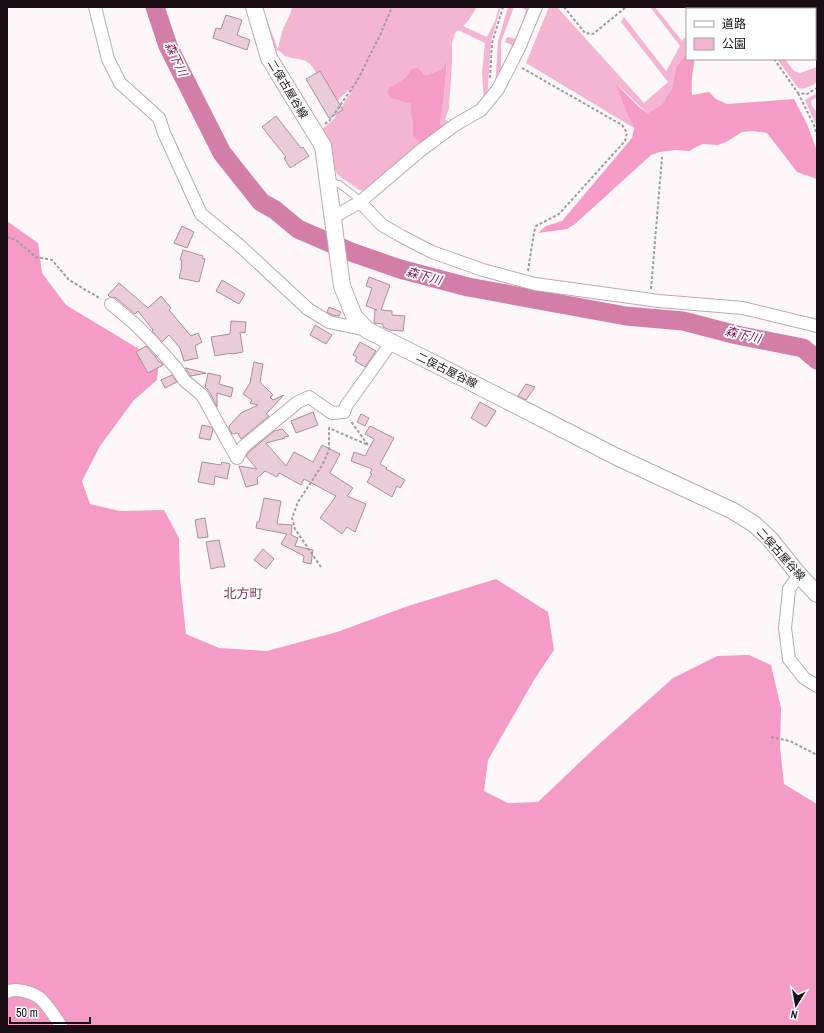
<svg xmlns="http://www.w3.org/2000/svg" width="824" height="1033" viewBox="0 0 824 1033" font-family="'Archivo Narrow','Noto Sans JP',sans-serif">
  <rect width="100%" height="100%" fill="#fdf7fa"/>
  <path fill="#f4b5d2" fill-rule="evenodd" d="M262 7 278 49C280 42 281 32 285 25 288 18 291 14 292 7H477L468 21 463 26 487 37 495 21 499 7H501L491 41 487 101 444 126 440 124 444 96 447 62 442 69 427 75 424 74 418 67 411 69 405 78 390 87 406 102 411 104V114L413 124V138L421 142 364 191 359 190 337 174 319 132 333 120 351 92 349 90 337 101 310 64 304 60 292 58 285 56 278 50 274 52ZM458 30 485 43 482 73 484 100 449 121 445 120 449 108 452 64V43L455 33Z
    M508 7H514L501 42V71L512 45 505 42 507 37 517 39 526 10 520 7H534L495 88 498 41Z
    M549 7H557L644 103 668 82 621 22 624 17 666 71 680 46 650 7H655L682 41 687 35V52L676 67 672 88 662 104 648 113C637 105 628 93 617 85L626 112 634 128 526 63Z
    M777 59H785L794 71 800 73 817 67V82C811 86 805 90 798 88Z
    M817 93V97L811 101 812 106 817 112V127L805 100Z"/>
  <path fill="#f49cc6" d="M687 52V59H695C692 71 691 83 692 95L709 92 716 99 727 104 794 99 807 124 817 151V179L797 172 767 133 752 131 742 132 728 141 718 145 703 144 696 147 689 151 675 150 660 152 651 155 575 224 567 229 538 233 546 226 562 221 632 138 634 128 626 112 616 84 639 107 648 113 662 104 672 88 676 67Z
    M447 61 444 96 440 124 444 126 421 142 413 138V124L411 114V104L392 98 387 93 390 87 405 78 411 69 418 67 424 74 427 75 442 69Z
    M7 221 38 243 42 273 66 305 159 361 157 380 134 400 100 446 82 481 90 504 120 511 164 510 179 538 180 579 186 634 219 648 267 651 337 632 408 606 496 579 548 612 554 650 534 680 488 760 484 791 508 803 538 802 598 745 673 678 717 656 749 655 771 665 781 708 780 747 784 784 817 804V1026H7Z"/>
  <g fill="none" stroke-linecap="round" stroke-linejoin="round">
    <path stroke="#d37ea7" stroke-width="19" d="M155 7 168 46 222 153 261 202 275 210 298 229 351 252 400 269 468 287 626 316 683 321 737 335 803 348 817 360"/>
  </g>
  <path fill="#eaccd9" stroke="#ab8f9b" d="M226 15 242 20 237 35 250 40 247 50 213 38 216 28 221 29Z
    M320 71 343 110 329 118 306 79Z
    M276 116 301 148 303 147 309 156 290 168 284 158 286 157 262 127Z
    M182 226 194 232 187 248 174 243Z
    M183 250 203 256 202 258 205 259 199 282 179 278 182 266 181 265 182 260H180Z
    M369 277 390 285 381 310 392 311V315L405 316 403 331 389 330 383 327V324L374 323 375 309 377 310 366 306 372 288 366 286Z
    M222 280 245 294 239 304 216 291Z
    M119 283 148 308 161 296 171 308 169 310 191 336 198 333 202 342 195 346 198 358 184 361 180 348 169 335 162 342 152 331 153 330 138 311 135 314 116 298 110 297 108 295Z
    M329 307 341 312 339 316 332 315 327 312Z
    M231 321 246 322 245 333 240 332 243 352 232 354 231 353 215 356 211 337 230 334Z
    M315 325 332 335 326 344 310 335Z
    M360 342 376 351 365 367 355 361 357 357 353 355Z
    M146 346 155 356 159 362H161L163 365 148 373 136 352Z
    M254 362 263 364 260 382 273 395 270 397 273 400 284 395 266 414 269 416 241 439 238 433 232 434 229 428V426L241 413 258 405 250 403 252 400 243 394 250 383Z
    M185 368H186L206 373 191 376Z
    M208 373 221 376 219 384 233 388 231 397 217 393V407L209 391 205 387Z
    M172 375 177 382 165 388 161 380Z
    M526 384 535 387 526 400 518 396Z
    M480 402 496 411 486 427 471 418Z
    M313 412 318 425 296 433 291 421Z
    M361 414 369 418 365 426 357 422Z
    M202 425 211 427 213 430 210 440 199 438Z
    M370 426 394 438 380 464 387 468 386 469 405 480 400 488 397 486 392 497 367 482 372 474 370 473 372 469 351 461 354 452 365 456 374 439 365 434Z
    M282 429 289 436 284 437 285 438 266 443 286 466 294 452 313 462 322 445 340 454 330 473 353 488 347 496 366 504 355 532 347 527 342 534 320 518 336 496 304 479 301 485 279 473 277 477 265 471 257 478 258 484 246 487 239 466 257 469 246 456 249 452 274 431Z
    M202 462 221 465 222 462 230 464 227 479 215 476 214 485 198 482Z
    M264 498 281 501 277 524 292 525 291 535 298 538 295 546 313 550 311 564 303 562 304 556 281 544 287 534 256 528 257 522H259Z
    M205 518 208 537 198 538 195 520Z
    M219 540 225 567H219L211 569 206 542Z
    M263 549 274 559 266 569 254 560Z"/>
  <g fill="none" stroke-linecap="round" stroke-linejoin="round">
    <defs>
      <path id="service" d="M329 182 339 184 359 199 360 202"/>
      <path id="minor" d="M95 7 108 59 120 83 159 118 164 133 201 214 239 245 308 309 329 322 367 330
        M360 202 382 225 401 236 432 252 483 270 535 284 659 301 743 308 817 326
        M332 218 360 202 420 151 455 125 481 110 498 89 519 48 536 7
        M111 304 136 325 150 339 177 369 184 380 202 395 237 458 243 447 298 402 309 397 332 413 344 412 346 406 391 343
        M799 575 789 589 787 610 785 628 789 659 804 678 817 686
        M7 992C16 987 35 993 42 1000 49 1007 55 1017 61 1026"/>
      <path id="secondary" d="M254 7 269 58 323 146 342 286 354 316 367 330 447 370 617 457 733 511 754 524 770 539 799 575 817 594"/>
    </defs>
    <use href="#service" stroke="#c3a6b2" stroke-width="8"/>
    <use href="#minor" stroke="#c3a6b2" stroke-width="14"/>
    <use href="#secondary" stroke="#c3a6b2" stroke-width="18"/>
    <path stroke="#a39b9f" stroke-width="2" stroke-dasharray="3 2" stroke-linecap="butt" d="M564 7 585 33 593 34 626 7
      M738 7 739 9
      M780 9 783 7
      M774 59 798 93 807 94 817 88
      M522 68 622 125 627 133 625 141 559 214 536 226 534 232 528 271
      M490 78 492 43 503 7
      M798 93 814 125 817 136
      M325 124 330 120 357 81 380 35 392 7
      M7 237 16 240 36 257 52 260 69 280 101 299
      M651 289 662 157
      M321 567 295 529 292 518 298 502 323 464 329 450V428L368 445 350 420
      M771 737 790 741 817 755"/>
    <use href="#service" stroke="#fff" stroke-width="6"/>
    <use href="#minor" stroke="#fff" stroke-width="12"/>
    <use href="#secondary" stroke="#fff" stroke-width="16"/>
  </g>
  <g text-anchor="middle" stroke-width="3.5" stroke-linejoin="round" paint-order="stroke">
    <g font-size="11" fill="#180e13" stroke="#fff">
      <text transform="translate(288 89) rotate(59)" y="4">二俣古屋谷線</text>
      <text transform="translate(447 370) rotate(26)" y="4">二俣古屋谷線</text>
      <text transform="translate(781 554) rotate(48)" y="4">二俣古屋谷線</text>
    </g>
    <g font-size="12" font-style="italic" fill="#7a1551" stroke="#fff">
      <text transform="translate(176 59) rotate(65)" y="4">森下川</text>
      <text transform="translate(424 276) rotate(15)" y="4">森下川</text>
      <text transform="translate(743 335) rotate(13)" y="4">森下川</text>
    </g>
    <g font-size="13" fill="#7b395b" stroke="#fff">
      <text x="243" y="598">北方町</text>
    </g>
  </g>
  <rect width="824" height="1033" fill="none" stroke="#180e13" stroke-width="16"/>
  <rect x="686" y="8" width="130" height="52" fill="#ffffff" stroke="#a39fa1"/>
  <rect x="694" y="21" width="20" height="6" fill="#ffffff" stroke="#a39fa1"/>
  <text x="722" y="28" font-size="12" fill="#180e13">道路</text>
  <rect x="694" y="38" width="20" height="12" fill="#f4b5d2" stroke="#a39fa1"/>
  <text x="722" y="48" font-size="12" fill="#180e13">公園</text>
  <g transform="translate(796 1005) rotate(191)" stroke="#ffffff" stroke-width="3" paint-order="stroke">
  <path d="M0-3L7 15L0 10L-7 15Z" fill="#180e13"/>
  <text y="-6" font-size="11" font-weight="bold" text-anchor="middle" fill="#180e13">N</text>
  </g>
  <path d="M10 1017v6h80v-6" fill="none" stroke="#180e13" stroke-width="2"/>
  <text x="16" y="1017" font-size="12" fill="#180e13" stroke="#ffffff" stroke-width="3" paint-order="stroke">50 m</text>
</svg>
